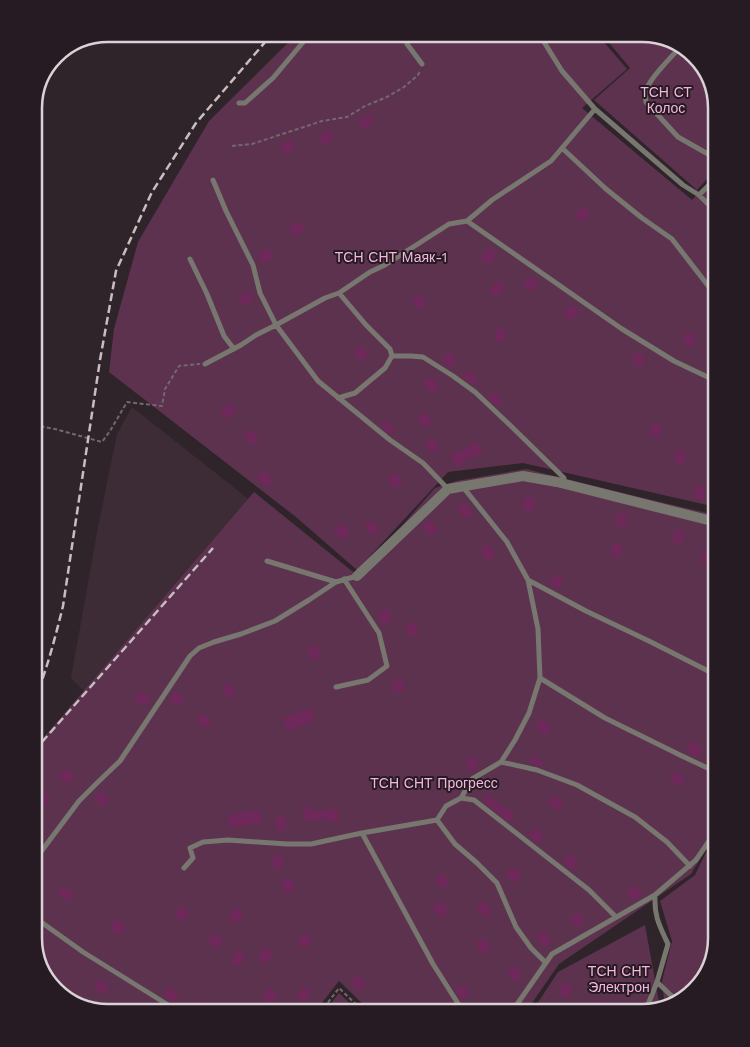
<svg xmlns="http://www.w3.org/2000/svg" width="750" height="1047" viewBox="0 0 750 1047" font-family="'Work Sans',sans-serif">
  <rect width="100%" height="100%" fill="#30242b"/>
  <path fill="#3d2b36" d="M132 407 317 553 94 702 71 678 98 527 117 434Z"/>
  <path fill="#5d324f" d="M297 34H597L627 69 582 108 692 200 716 174V507L523 463 448 472 357 570 296 517 109 372 114 329 138 242 209 121Z
    M602 34H646L679 44 706 71 716 109V169L697 190 594 100 630 68Z
    M526 469 660 502 716 515V938L706 976 679 1003 665 1007 662 981 672 941 660 901 695 875 714 836 691 874 559 964 525 1013H372L339 981 314 1013H104L71 1003 44 976 34 938V749L254 492 358 576 435 488 456 481Z
    M645 925 660 1008 641 1013H531L558 972Z
    M339 993 360 1013H324Z"/>
  <path fill="#6f285a" d="M369 114 374 123 363 130 358 121Z
    M329 130 334 139 324 146 318 137Z
    M291 139 296 148 285 155 280 146Z
    M583 206 590 213 582 222 574 215Z
    M300 221 305 230 294 237 288 228Z
    M268 248 274 257 263 264 257 255Z
    M489 248 497 255 488 265 480 257Z
    M531 276 539 283 530 292 522 285Z
    M498 280 506 288 497 297 489 290Z
    M248 291 254 300 243 306 237 297Z
    M417 294 427 301 421 310 411 302Z
    M572 304 579 312 570 321 563 314Z
    M496 328 507 330 504 342 494 340Z
    M684 333H694L695 346H685Z
    M361 345 369 355 361 362 353 352Z
    M449 352 457 362 449 368 441 358Z
    M633 353H643L644 366H634Z
    M470 370 478 380 473 385 462 377Z
    M432 377 440 387 432 393 423 383Z
    M495 391 503 402 497 407 487 398Z
    M231 403 236 412 225 419 220 410Z
    M425 412 433 422 425 428 417 418Z
    M387 420 395 430 390 434 379 426Z
    M652 423 662 425 659 438 649 435Z
    M252 429 259 439 252 446 243 435Z
    M432 438 440 448 432 454 424 444Z
    M475 441 483 451 475 458 473 455 458 467 450 457 458 450 460 453Z
    M676 450 686 452 684 465 674 462Z
    M264 471 273 481 265 487 256 477Z
    M395 472 403 482 395 489 387 479Z
    M696 485 706 487 704 500 693 498Z
    M525 497 535 499 532 512 522 509Z
    M464 502 473 513 465 519 456 509Z
    M618 512 628 514 625 527 615 525Z
    M372 520 380 530 372 536 364 526Z
    M430 520 439 530 430 536 422 526Z
    M342 523 350 533 342 540 334 530Z
    M675 529 685 532 682 544 672 542Z
    M613 543 623 546 620 558 610 556Z
    M488 544 496 555 487 561 480 550Z
    M703 550 713 552 710 565 700 562Z
    M553 574 563 576 560 589 550 586Z
    M389 610 391 622 381 624 379 611Z
    M416 622 418 635 408 636 406 624Z
    M317 645 321 657 311 660 307 648Z
    M402 679 405 691 394 693 392 680Z
    M712 680 716 684V698L705 688Z
    M230 683 236 694 228 699 221 688Z
    M141 691 151 699 145 707 134 699Z
    M174 691 185 698 180 706 169 700Z
    M311 708 315 720 287 731 283 718Z
    M201 713 212 720 207 728 196 722Z
    M542 719 552 728 545 736 535 727Z
    M693 741 703 750 696 758 686 749Z
    M535 755 544 764 542 767 528 763Z
    M476 756 478 769 468 771 466 758Z
    M65 769 75 776 68 784 58 777Z
    M676 771 685 779 679 787 669 779Z
    M41 790 51 798 45 806 34 798Z
    M100 791 110 799 104 807 94 799Z
    M488 794 504 808 505 806 515 814 509 822 482 801Z
    M554 795 564 803 557 811 547 802Z
    M313 807V812L337 808 339 821 329 822 328 818 305 821 302 808Z
    M260 810 262 822 230 828 228 815Z
    M285 816 287 829 277 831 275 818Z
    M535 827 544 836 538 844 528 835Z
    M282 854 284 867 274 869 272 856Z
    M569 854 579 862 572 870 563 861Z
    M512 867 522 875 515 883 505 875Z
    M441 873 450 881 443 889 434 880Z
    M292 878 295 891 284 893 282 880Z
    M633 885 643 893 636 901 626 893Z
    M63 886 74 894 68 902 57 894Z
    M439 901 449 910 442 918 432 909Z
    M483 901 492 910 486 918 476 909Z
    M182 905 189 912 182 922 174 915Z
    M236 907 244 914 236 924 228 917Z
    M578 912 585 922 577 928 569 918Z
    M116 919 126 927 120 935 109 928Z
    M34 925 45 933 39 941 34 938Z
    M544 930 552 941 544 947 536 936Z
    M214 933 224 941 217 949 207 941Z
    M305 933 313 939 305 949 297 943Z
    M484 938 491 949 482 954 475 943Z
    M266 947 274 954 266 964 258 957Z
    M238 950 246 957 238 967 230 961Z
    M516 965 523 977 514 982 507 971Z
    M359 975 366 986 357 991 350 980Z
    M99 979 109 987 103 995 93 987Z
    M564 982 573 987 568 998 558 994Z
    M464 984 470 995 461 1000 455 989Z
    M304 986 312 992 304 1002 296 996Z
    M169 987 179 995 173 1003 163 995Z
    M270 987 278 994 270 1004 262 997Z
    M195 1000 205 1008 201 1013H195L189 1008Z
    M595 1000 605 1004 600 1013H589Z"/>
  <g fill="none" stroke-linecap="round" stroke-linejoin="round">
    <path stroke="#72686e" stroke-width="2" stroke-dasharray="4 2.5" stroke-linecap="butt" d="M232 146 252 144 322 121 347 117 365 106 387 97 404 87 418 75 420 71
      M34 425 55 429 102 442 110 431 127 402 162 406 165 389 179 366 200 364
      M320 1013 339 988 365 1013"/>
    <path stroke="#777770" stroke-width="5" d="M404 34 407 44 422 64
      M539 34 562 71 595 109 683 185 699 195 716 212
      M681 46C672 57 647 80 645 94 645 95 646 101 646 102L678 137 715 158 716 163
      M239 103H245L273 78 310 34
      M562 148 606 189 642 218 672 239 716 296
      M213 180 226 211 253 265 260 293 276 325 318 381 390 440 423 463 448 489
      M699 195 716 178
      M467 221 622 329 674 361 716 381
      M190 259 207 294 224 336 234 349
      M392 356H411L423 357 453 376 475 392 513 428 564 478 563 483
      M205 364 241 345 256 335 276 325 325 298 339 293
      M338 398 355 393 385 368 392 356 390 349 366 325 339 293 370 272 385 265 449 224 467 221 492 200 551 161 595 109
      M463 487 507 542 528 580 538 629 540 678 529 713 515 740 501 762
      M267 561 336 582 357 576
      M528 580 586 611 651 642 716 675
      M540 678 605 718 682 756 716 772
      M336 687 368 680 387 666 379 633 344 579
      M461 798 472 779 501 762 537 770 577 785 635 817 667 842 690 866
      M362 833 433 964 464 1013
      M34 861 79 801 98 782 120 761 190 656 199 648 214 642 241 634 275 621 309 600 336 582
      M184 868 193 858 190 848 203 842 228 840 287 844H311L362 833 437 820
      M34 917 83 952 181 1013
      M546 963 531 948 516 927 497 883 477 863 455 844 437 820 446 806 461 798 474 800 589 890 616 917
      M657 982 679 1003
      M645 1012 657 982 668 944C659 925 654 916 655 895
      M511 1013 552 954 655 895 696 860 716 831"/>
    <path stroke="#777770" stroke-width="10" d="M357 576 448 489 523 476 557 482 716 522"/>
    <path stroke="#c6bec2" stroke-width="2.5" stroke-dasharray="8 4" stroke-linecap="butt" d="M34 701C47 670 55 638 63 606L100 360 116 271 152 192 196 123 272 34
      M34 751 213 548"/>
  </g>
  <g text-anchor="middle" stroke-width="4" stroke-linejoin="round" paint-order="stroke">
    <g font-size="14" fill="#f6b7df" stroke="#261b22">
      <text x="666" y="97">ТСН СТ<tspan x="666" dy="16">Колос</tspan></text>
      <text x="391" y="262">ТСН СНТ Маяк-1</text>
      <text x="434" y="788">ТСН СНТ Прогресс</text>
      <text x="619" y="976">ТСН СНТ<tspan x="619" dy="16">Электрон</tspan></text>
    </g>
  </g>
  <path d="M0 0H750V1047H0ZM108 42H642A66 66 0 0 1 708 108V938A66 66 0 0 1 642 1004H108A66 66 0 0 1 42 938V108A66 66 0 0 1 108 42Z" fill="#261b22" fill-rule="evenodd"/>
  <path fill="none" stroke="#dad2d6" stroke-width="2.5" d="M108 42H642A66 66 0 0 1 708 108V938A66 66 0 0 1 642 1004H108A66 66 0 0 1 42 938V108A66 66 0 0 1 108 42Z"/>
</svg>
